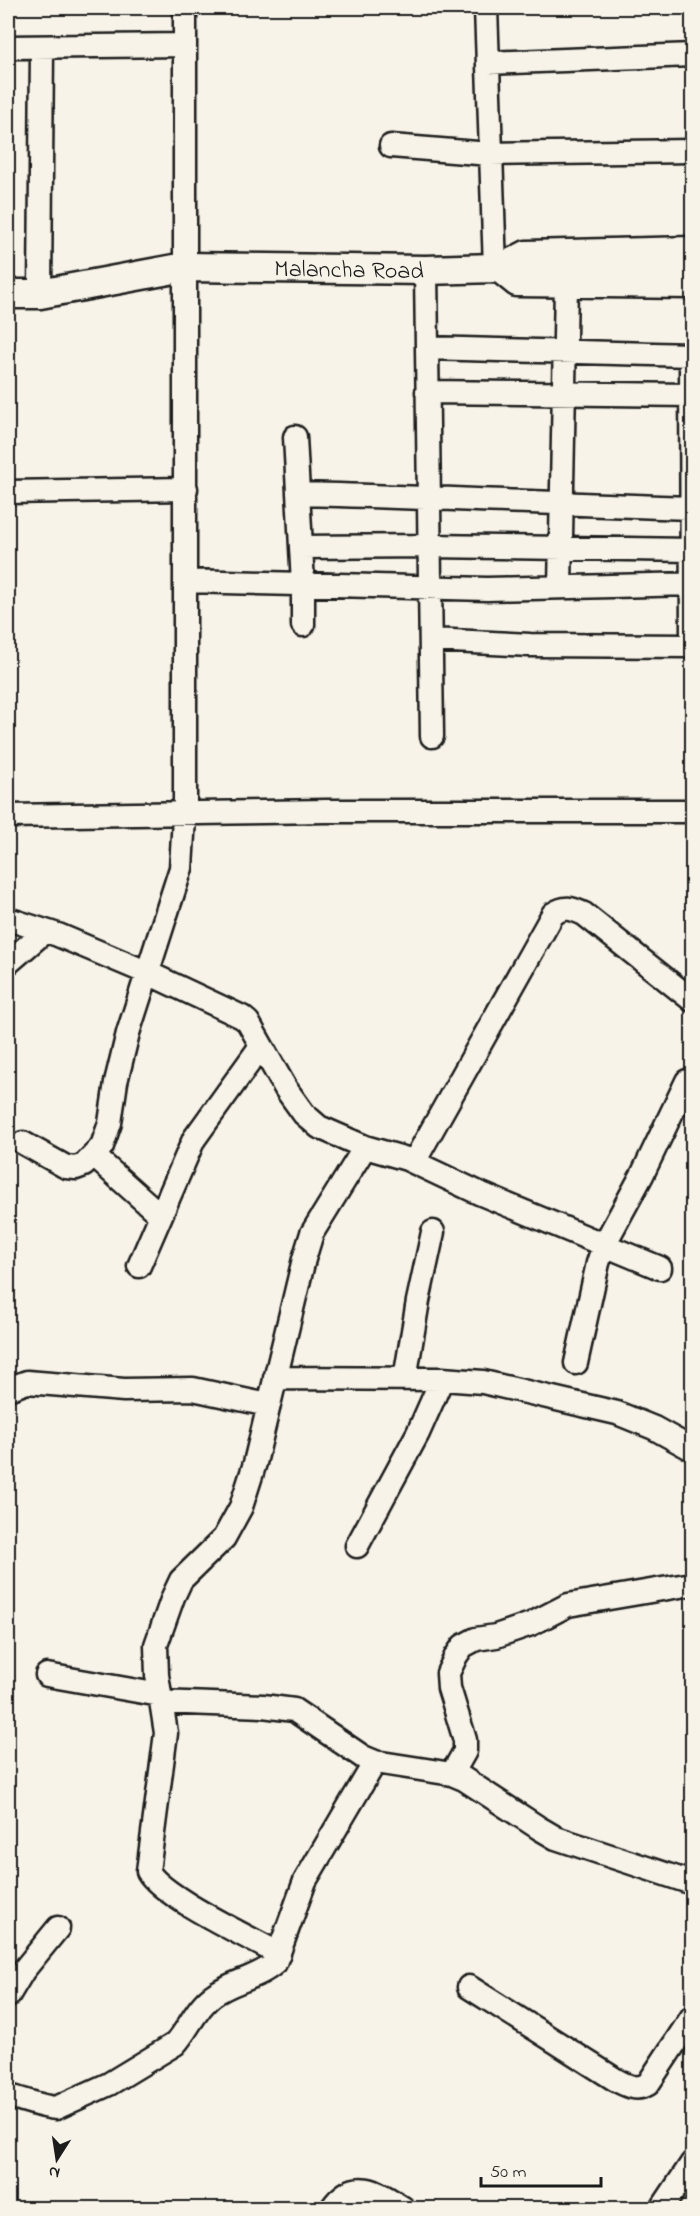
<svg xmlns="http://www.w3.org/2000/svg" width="700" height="2216" viewBox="0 0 700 2216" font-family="'Indie Flower',sans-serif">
  <rect width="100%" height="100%" fill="#f7f3e8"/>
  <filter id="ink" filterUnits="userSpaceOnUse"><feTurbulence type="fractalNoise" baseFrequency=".0167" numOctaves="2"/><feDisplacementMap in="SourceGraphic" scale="12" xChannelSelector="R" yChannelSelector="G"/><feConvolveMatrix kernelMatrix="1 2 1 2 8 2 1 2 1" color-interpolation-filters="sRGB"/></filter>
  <g filter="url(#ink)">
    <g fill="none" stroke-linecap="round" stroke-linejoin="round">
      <defs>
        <path id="minor" d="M486 8 495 268 516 285 692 287
          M8 47 185 45
          M488 63 692 55
          M391 146 490 154 692 151
          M495 268 526 252 692 248
          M426 270 432 736
          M40 294 42 47
          M427 348 691 355 692 646
          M427 392 691 395
          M295 437 303 584V625
          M8 492 186 489
          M298 494C429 497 560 504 691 508
          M301 547 430 546 691 550
          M186 581 487 589 692 584
          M560 587 566 286
          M432 640 530 645 692 646
          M8 816 326 811H692
          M8 919 58 935 148 973 242 1017 248 1022 286 1089 304 1114 319 1127 365 1147 407 1159 479 1193 660 1268
          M8 963 45 931
          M23 1143 66 1167 76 1168 84 1165 102 1146 110 1123 116 1082 128 1033 181 868 185 801V8
          M94 1156 160 1215
          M414 1162 553 914C565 906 571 908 584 914L692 1000
          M139 1266 194 1139 261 1046
          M576 1363 598 1263 604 1245 642 1175 687 1081
          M275 1378 442 1379 483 1382 617 1413 654 1428 692 1449
          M405 1379 418 1301 433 1232
          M8 1389 27 1382 124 1390 193 1389 268 1405
          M357 1546 418 1433 442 1379
          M47 1675 160 1695
          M161 1702 263 1706 294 1710 363 1757 375 1762 452 1774 464 1779 539 1828 556 1838 692 1883
          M452 1774 465 1751V1740L449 1688 448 1673 456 1656 463 1646 476 1639 496 1636 531 1624 568 1605 692 1584
          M279 1954C249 1937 162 1897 148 1871L166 1733 157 1675 156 1645 173 1597 181 1580 224 1538 241 1507 255 1463 304 1259 312 1233 365 1147
          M469 1987 616 2080C628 2086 636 2091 648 2084L692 2017
          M8 1996 23 1971 58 1928
          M8 2096C23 2099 41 2107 56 2108L109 2084 175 2044C188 2030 196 2008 212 1996 231 1981 257 1979 275 1963L305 1881 375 1762
          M332 2208C354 2176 377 2191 403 2208
          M662 2208 692 2163"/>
        <path id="major" d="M8 294H40L185 267 426 270 495 268 692 273"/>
      </defs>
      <use href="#minor" stroke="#1c1c1c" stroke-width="27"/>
      <use href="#major" stroke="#1c1c1c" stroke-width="33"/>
      <use href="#minor" stroke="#f7f3e8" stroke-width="22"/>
      <use href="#major" stroke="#f7f3e8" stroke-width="28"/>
    </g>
  </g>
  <g text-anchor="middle" stroke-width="4.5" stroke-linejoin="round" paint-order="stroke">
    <g font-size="24" fill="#1c1c1c" stroke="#f7f3e8">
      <text transform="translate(349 269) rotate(1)" y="8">Malancha Road</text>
    </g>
  </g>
  <rect width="700" height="2216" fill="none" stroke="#f7f3e8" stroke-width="30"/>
  <rect x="15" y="15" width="670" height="2186" fill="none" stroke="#1c1c1c" stroke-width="2" filter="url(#ink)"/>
  <g transform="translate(57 2159) rotate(192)" stroke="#f7f3e8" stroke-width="4.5" paint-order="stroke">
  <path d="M0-4.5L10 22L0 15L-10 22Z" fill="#1c1c1c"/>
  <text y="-9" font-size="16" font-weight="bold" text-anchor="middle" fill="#1c1c1c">N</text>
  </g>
  <path d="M481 2177v9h120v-9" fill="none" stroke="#1c1c1c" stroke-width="3"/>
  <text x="490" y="2177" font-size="18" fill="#1c1c1c" stroke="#f7f3e8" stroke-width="4.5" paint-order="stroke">50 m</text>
</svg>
